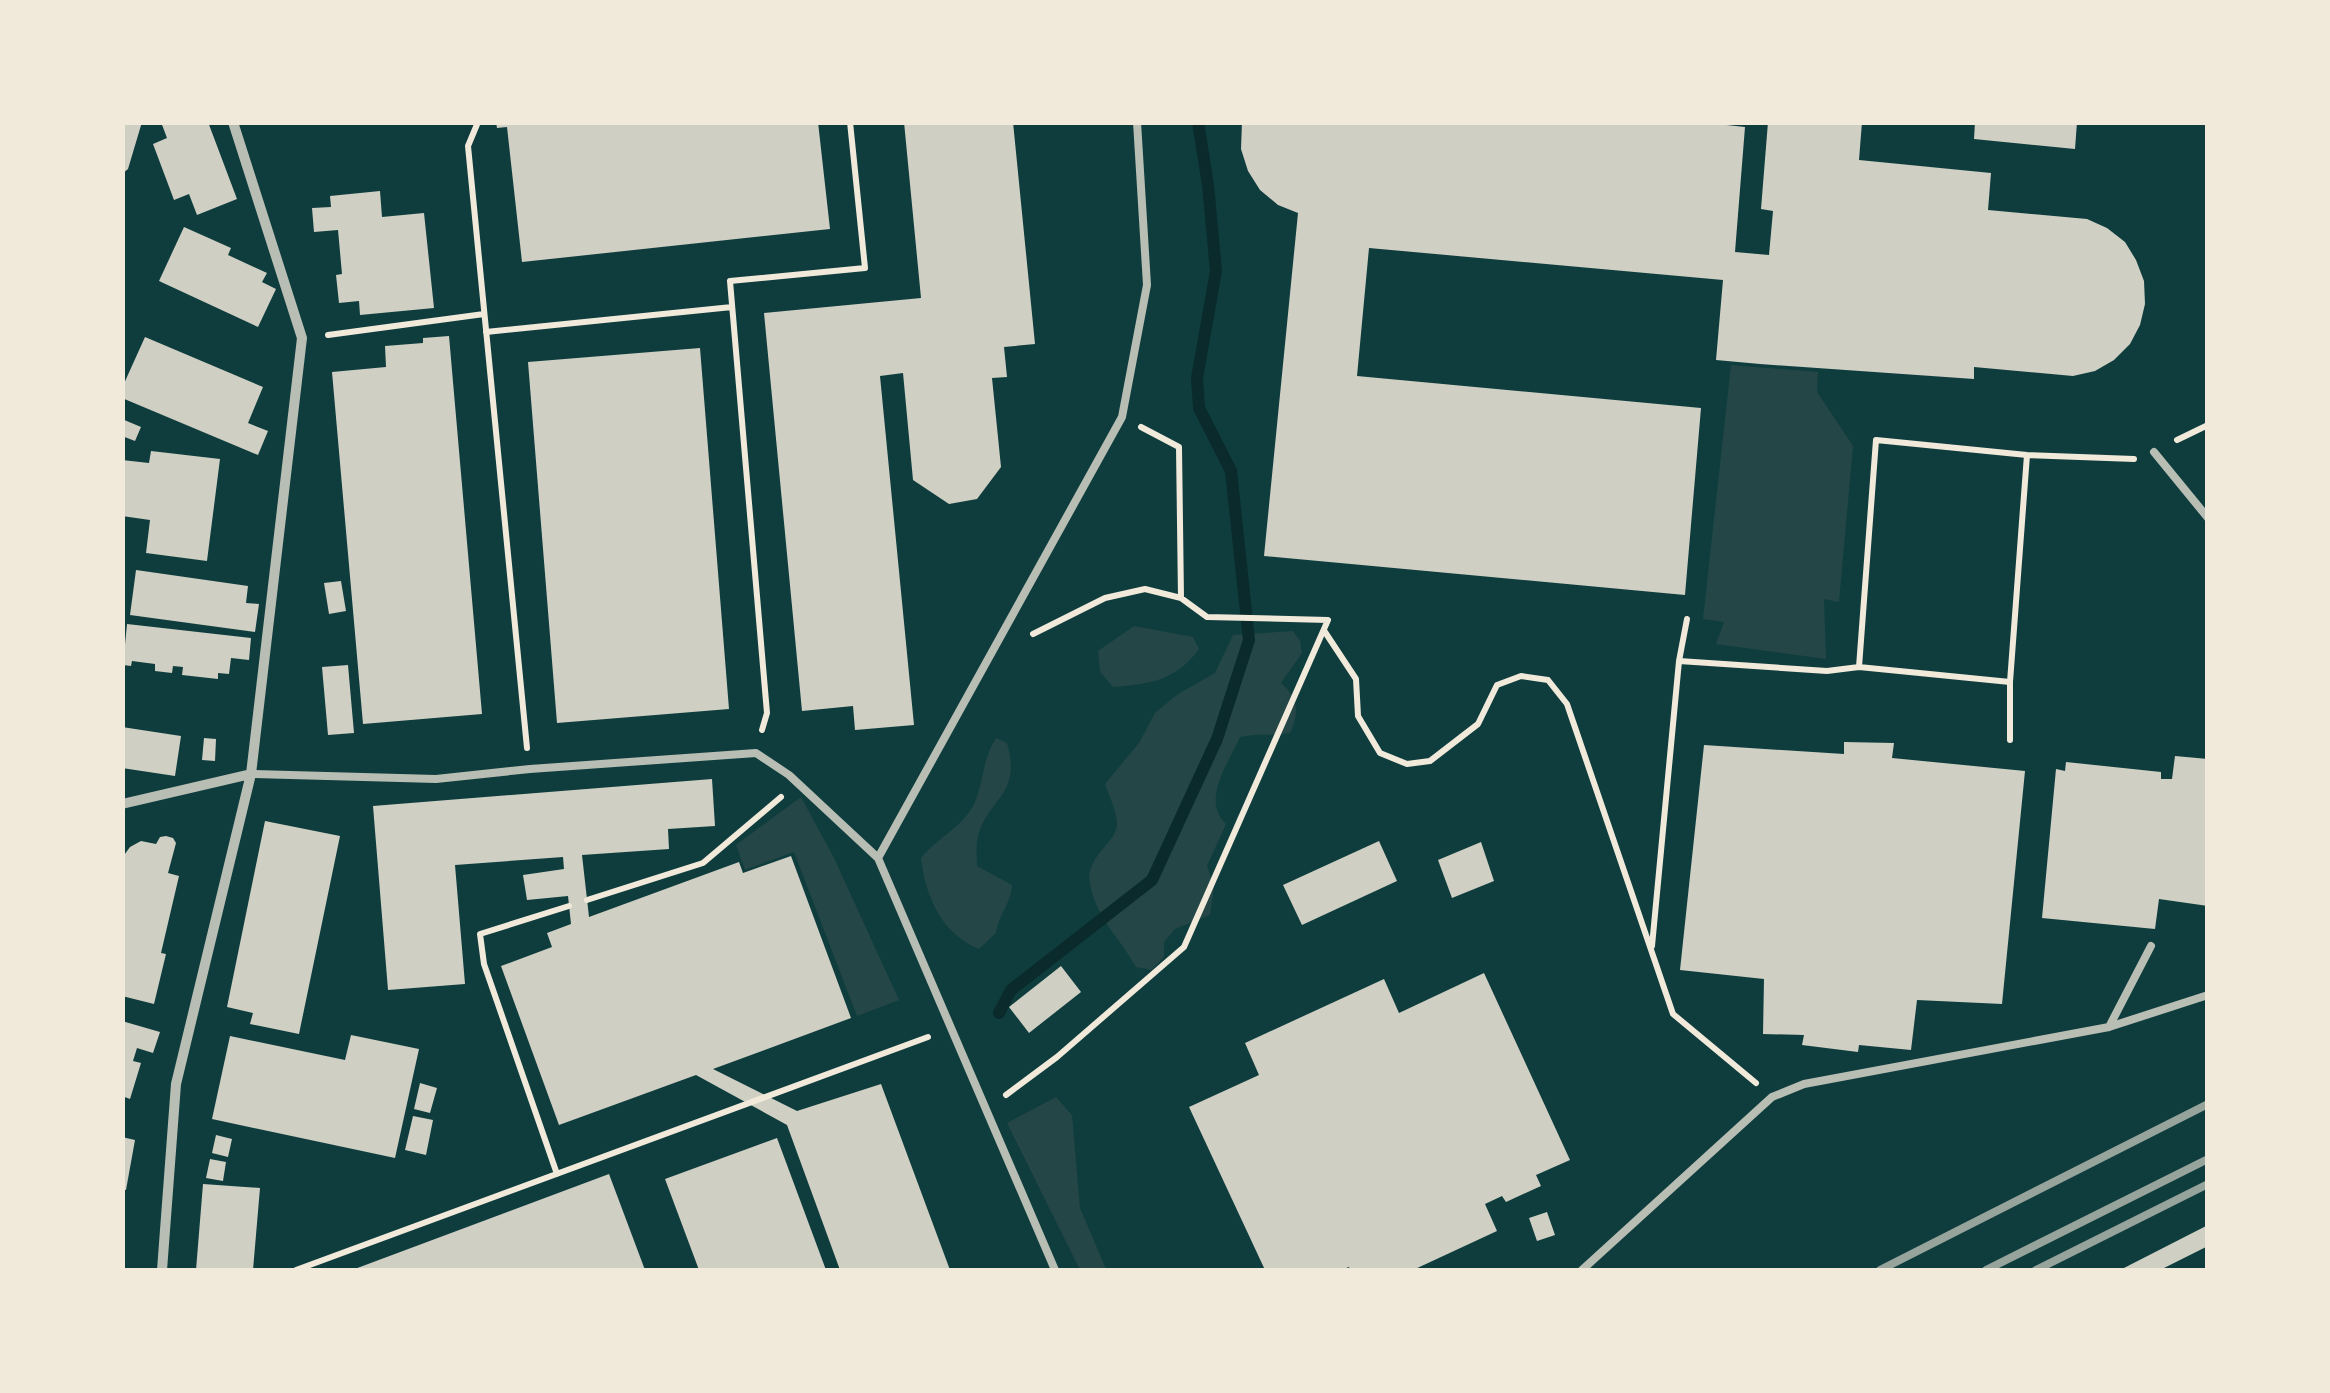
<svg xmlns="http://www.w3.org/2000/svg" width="2330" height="1393" viewBox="0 0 2330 1393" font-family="Jost,sans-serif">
  <rect width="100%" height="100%" fill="#0f3d3e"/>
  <path fill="#244646" d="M1731 365 1818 372 1817 392 1853 446 1839 602 1824 599 1826 659 1716 644 1724 622 1703 619Z
    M1134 626 1193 637 1199 649C1175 681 1150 684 1113 687L1100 672 1098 651Z
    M1293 631 1300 641 1302 653 1281 683C1298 698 1300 712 1290 733 1272 736 1258 733 1240 737 1228 764 1201 800 1226 824L1207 866 1214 887 1210 915 1175 929 1164 942V957L1152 970 1136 967C1120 938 1096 918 1090 884 1084 856 1119 842 1117 822 1116 810 1109 795 1105 784L1139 743 1155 713 1178 694 1215 673 1233 635Z
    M996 738 1007 743C1023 798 985 798 977 841 976 849 977 858 977 866L1012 885C1011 904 999 913 996 933L979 949C942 934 925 896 921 858 936 839 961 828 973 806 984 784 982 759 996 738Z
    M801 797 834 858 899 1000 857 1016 794 852 745 870 736 845Z
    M1056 1097 1072 1115 1080 1208 1106 1269 1080 1270 1007 1123Z"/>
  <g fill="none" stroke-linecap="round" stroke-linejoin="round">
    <path stroke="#0a2a2b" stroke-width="12" d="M999 1013 1011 990 1152 880 1217 739 1249 640 1231 471 1199 408 1197 378 1216 271 1208 185 1198 122"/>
  </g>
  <path fill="#cfcfc3" d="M122 122H142L128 169 122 174Z
    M161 122H208L237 199 197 215 189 194 174 200 153 144 167 138Z
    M496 122H818L830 229 522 262 507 127 497 128Z
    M904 122H1013L1035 344 1004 347 1007 377 992 378 1001 467 977 499 949 504 913 480 903 373 880 376 914 725 855 730 853 706 802 711 764 313 921 298Z
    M1242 122H1699L1745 127 1735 252 1769 255 1773 211 1761 209 1768 122H1862L1859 160 1991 173 1988 210 2087 219 2107 228 2125 242 2136 260 2144 281 2145 304 2140 325 2130 344 2114 360 2095 371 2073 376 1974 367V379L1760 364 1716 360 1723 280 1369 248 1357 376 1701 408 1685 595 1264 556 1298 213 1278 205 1260 190 1248 171 1241 149Z
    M1975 122H2077L2075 149 1974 139Z
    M380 191 382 217 424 213 434 308 360 315 359 301 339 303 336 275 342 274 338 230 314 232 312 208 331 207 330 196Z
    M184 227 231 248 228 255 267 273 262 282 276 289 258 327 159 281Z
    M449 336 482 714 363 724 332 372 386 367 385 346 423 343V338Z
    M145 337 263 387 248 423 268 431 258 455 122 398V388Z
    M700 348 729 709 557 723 528 362Z
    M122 419 141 427 135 441 122 436Z
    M151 451 220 459 207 561 146 553 150 520 122 516V460L149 463Z
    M136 570 248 586 246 603 259 604 255 632 130 615Z
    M341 581 346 611 329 614 324 583Z
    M127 624 251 638 249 660 231 658 229 674 218 673V679L182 675 183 667 173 666 172 673 155 671V664L132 661 131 666 123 665Z
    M348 665 354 733 328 735 322 667Z
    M122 727 181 736 175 776 122 768Z
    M204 738 216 739 215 761 202 760Z
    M1844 742 1894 743 1892 758 2025 771 2002 1004 1917 1000 1911 1050 1859 1045 1858 1052 1802 1045 1804 1035 1763 1034 1764 979 1680 970 1704 745 1844 754Z
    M2175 756 2208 759V906L2159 899 2155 929 2042 918 2056 769 2065 771 2066 762 2161 772V779H2172Z
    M712 779 715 826 668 829 669 849 582 855 589 917 739 862 743 873 791 856 851 1018 713 1069 797 1111 881 1084 950 1270H840L787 1125 696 1075 559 1125 501 966 552 947 547 933 571 924 568 896 527 900 523 875 564 869 563 857 455 865 465 984 388 990 373 806Z
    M265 821 340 836 299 1034 250 1024 253 1013 227 1007Z
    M166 836 173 838 176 843 168 873 179 876 161 953 166 954 154 1004 122 996V858L130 847 141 841 156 844 160 837Z
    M1379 841 1397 881 1302 925 1283 885Z
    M1481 842 1494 881 1452 898 1438 860Z
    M1061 966 1081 992 1029 1033 1009 1007Z
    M1484 973 1570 1160 1536 1175 1541 1186 1506 1202 1502 1196 1485 1204 1497 1231 1413 1270H1350L1349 1267 1341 1270H1265L1189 1107 1259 1075 1245 1043 1384 979 1399 1013Z
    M122 1021 160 1032 153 1053 137 1048 133 1061 141 1063 130 1099 122 1096Z
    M351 1035 419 1049 395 1158 212 1119 230 1036 345 1060Z
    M420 1083 437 1088 430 1113 414 1109Z
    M413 1116 433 1120 426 1155 405 1150Z
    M216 1135 232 1139 228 1157 212 1153Z
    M122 1137 135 1140 126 1190 122 1189Z
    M777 1138 826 1270H699L665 1179Z
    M210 1159 226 1162 223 1181 206 1178Z
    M609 1174 645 1270H352Z
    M203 1184 260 1188 253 1270H196Z
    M1547 1212 1555 1235 1537 1241 1529 1218Z
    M2208 1225V1246L2160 1270H2120Z"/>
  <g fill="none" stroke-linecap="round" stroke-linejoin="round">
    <path stroke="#f1e9da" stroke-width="6" d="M478 122 468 146 527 748
      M486 332 732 307
      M328 335 484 314
      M2177 440 2208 425
      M1325 632 1356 679 1358 716 1380 753 1407 764 1430 761 1478 724 1497 685 1521 676 1548 680 1567 704 1673 1014 1756 1083
      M1033 634 1105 598 1145 589 1181 598
      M1679 661 1827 671 1859 667 2010 682
      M1859 667 1876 440 2027 455 2134 459
      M762 730 767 713 730 281 865 268 850 122
      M2010 740V682L2027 455
      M587 900 703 863 781 797
      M1652 946 1679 661 1687 619
      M1006 1095 1057 1057 1184 947 1328 620 1207 617 1181 598 1179 447 1141 427
      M557 1174 484 964 480 934 569 906
      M296 1270 928 1037"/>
    <path stroke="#b8beb3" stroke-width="8" d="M2154 452 2208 518
      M251 774 436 779 530 769 756 753 789 775 878 858 1055 1270
      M878 858 1122 417 1147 285 1137 122
      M2109 1027 2151 946
      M1582 1270 1772 1097 1804 1084 2109 1027 2208 995"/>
    <path stroke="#b8beb3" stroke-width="10" d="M122 804 251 774
      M162 1270 176 1084 251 774 302 338 233 122"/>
    <path stroke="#97a49c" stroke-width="8" d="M1880 1270 2208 1104
      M1986 1270 2208 1159
      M2036 1270 2208 1184"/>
  </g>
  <rect width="2330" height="1393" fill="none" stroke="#f1e9da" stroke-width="250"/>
</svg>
